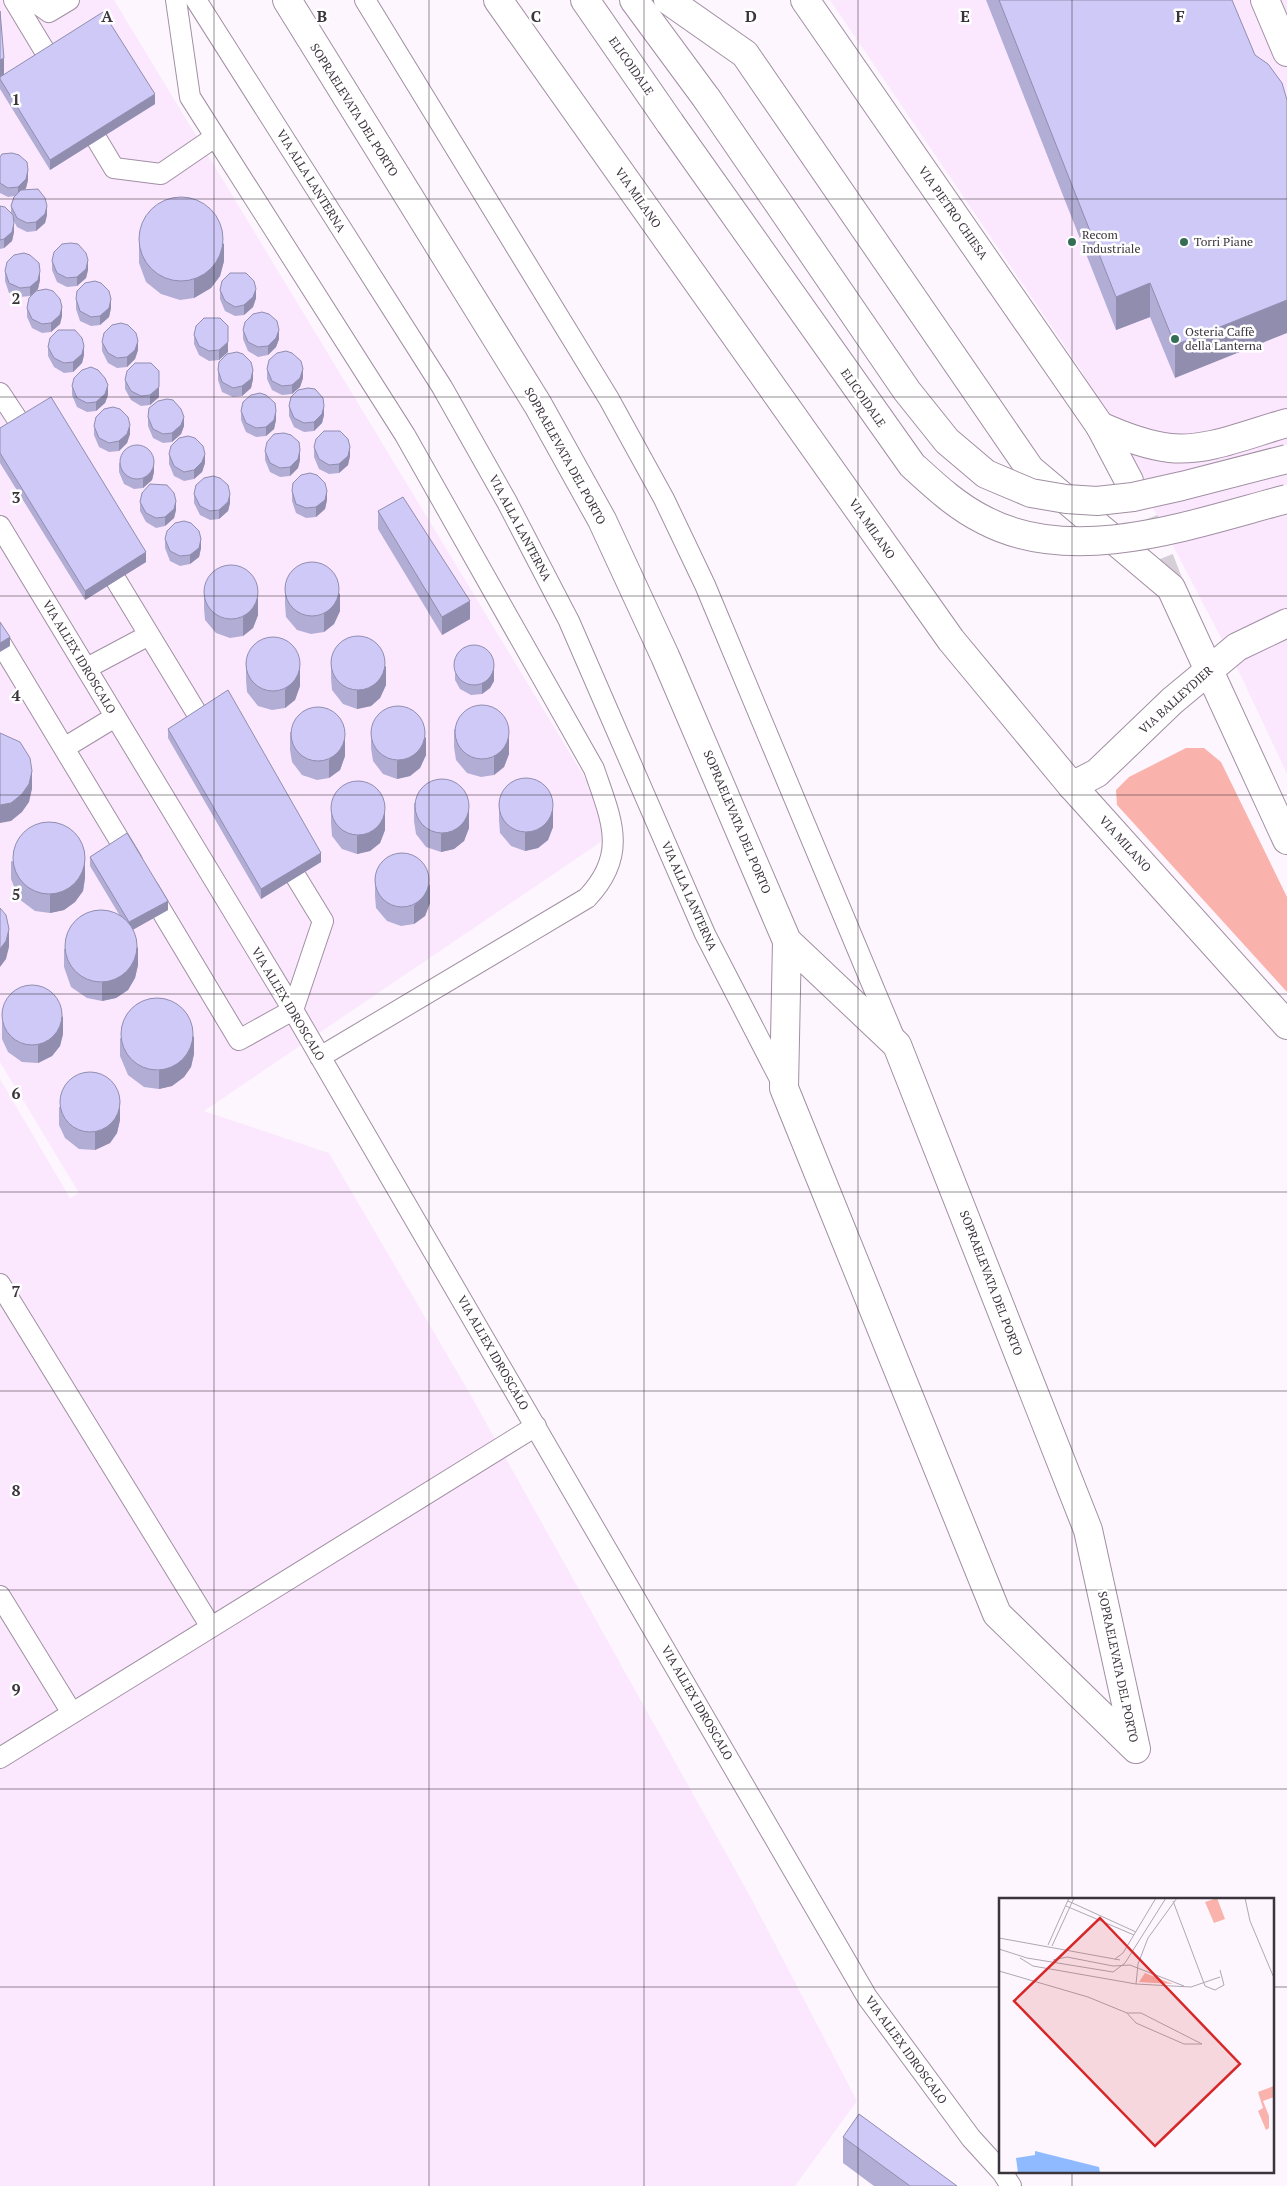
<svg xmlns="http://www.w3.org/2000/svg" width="1287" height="2186" viewBox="0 0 1287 2186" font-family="'PT Serif',serif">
  <rect width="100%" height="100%" fill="#fdf6fe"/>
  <path fill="#fbe8fe" d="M0 0H114L617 831 204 1111 329 1153 470 1394 751 1898 857 2101 795 2186H0V1079L70 1198 79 1193 0 1062Z
    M830 0H1287V774L1241 676 1081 370Z"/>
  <path fill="#fab3ac" d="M1186 748H1204L1221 762 1287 897V992L1117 805 1116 790 1129 777Z"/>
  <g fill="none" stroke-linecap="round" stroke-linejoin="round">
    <path stroke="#d6cfd7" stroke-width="28" stroke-dasharray="28 14" stroke-linecap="butt" d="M1129 481 1171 588"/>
    <defs>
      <path id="service" d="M14 0 58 73
        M32 0 49 12 69 0
        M176 0 190 97 405 435 594 769C611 819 629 854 587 898L320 1057
        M196 0 442 387 507 502 569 621 705 934 783 1085
        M365 0 609 399 664 499 705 585 895 1039
        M84 118 114 168 161 174 215 137
        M0 393 31 440
        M0 526 293 1010 867 1997 971 2138 1001 2171
        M102 557 210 735
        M0 642 132 861
        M87 668 149 635
        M64 748 115 717
        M149 890 239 1040 293 1010 323 921 282 854
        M0 1284 211 1627
        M0 1596 72 1713
        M0 1758 536 1426
        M1002 2172 1011 2186"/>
      <path id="minor" d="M287 0 538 405 602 520 665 656 787 941
        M1265 0 1287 52
        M1100 426C1122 436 1145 445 1170 448 1208 452 1250 433 1287 423
        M1072 786 1097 773 1172 701 1237 647 1287 623
        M787 941 897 1045 1088 1530 1136 1749 997 1614 784 1088Z"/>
      <path id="secondary" d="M498 0 951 640 1072 786 1287 1025
        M668 0 745 54 1030 469 1171 588 1287 840
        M805 0 1100 426 1129 481"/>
      <path id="trunk" d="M585 0 670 123
        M634 0 707 99"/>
    </defs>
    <use href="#service" stroke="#a18fa3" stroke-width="22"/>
    <use href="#minor" stroke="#a18fa3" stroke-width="30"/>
    <use href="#secondary" stroke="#a18fa3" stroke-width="30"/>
    <use href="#trunk" stroke="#a18fa3" stroke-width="30"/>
    <use href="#service" stroke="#fff" stroke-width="20"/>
    <use href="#minor" stroke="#fff" stroke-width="28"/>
    <use href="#secondary" stroke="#fff" stroke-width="28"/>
    <use href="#trunk" stroke="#fff" stroke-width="28"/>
    <defs>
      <path id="trunk-bridge" d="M707 99 907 391 947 441 986 474 1031 493 1066 499 1097 501 1133 497 1182 486 1287 459
        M670 123 912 465C935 486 956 506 984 520 1075 568 1195 523 1287 499"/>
    </defs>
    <use href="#trunk-bridge" stroke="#a18fa3" stroke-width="30" stroke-linecap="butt"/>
    <use href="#trunk-bridge" stroke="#fff" stroke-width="28"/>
  </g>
  <path fill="#b2add5" d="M986 0H1232L1175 378 1150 317 1116 330Z
    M0 11 4 75 155 104 50 170 0 89Z
    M0 157 28 180 26 188 25 190 47 215 45 223 36 231 27 232 17 227 14 221V232L12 241 4 248 0 249V206L11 214V206L14 196 8 197 0 193Z
    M139 245 224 261 220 276 211 288 194 298 180 300 161 294 146 282 139 263Z
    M52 261 88 270 86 278 77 286 67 287 57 282 52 270Z
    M5 271 40 280 38 289 30 296 20 297 9 293 5 281Z
    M220 290 256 298 253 307 244 315 235 316 225 311 220 299Z
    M76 299 111 308 109 317 100 325 91 326 80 321 76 309Z
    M27 308 62 316 60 324 51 332 42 333 32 328 27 317Z
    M228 326V352L219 360 209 361 199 355 194 344V335Z
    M243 330 279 339 276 347 268 355 258 357 248 351 243 339Z
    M102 342 138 350 135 359 127 367 117 368 108 363 102 351Z
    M48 347 84 355 82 363 73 372 64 373 54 367 48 356Z
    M267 369 303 378 300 387 292 394 282 395 272 390 267 379Z
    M218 370 253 379 251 388 242 396 233 397 222 392 218 380Z
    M159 371V397L150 405 141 406 131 400 125 389V380Z
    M72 386 108 395 105 403 96 411 87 412 77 407 72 395Z
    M289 406 324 415 322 423 314 431 304 432 294 427 289 416Z
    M241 411 276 420 274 429 266 436 256 437 246 432 241 420Z
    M148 417 184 426 181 434 172 442 163 443 153 438 148 426Z
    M94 426 130 434 127 443 119 451 109 452 99 447 94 435Z
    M0 428 146 562 85 600 0 463Z
    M314 447 350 456 348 465 339 473 329 474 319 469 314 457Z
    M265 451 300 460 298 468 290 476 280 477 270 472 265 460Z
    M169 454 205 463 202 472 194 479 184 481 174 476 169 464Z
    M119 463 154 472 152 480 143 488 134 489 124 484 119 472Z
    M292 491 327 500 325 509 316 517 306 518 296 513 292 501Z
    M194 494 230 503 228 511 219 519 210 520 200 515 194 503Z
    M140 502 176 510 174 518 165 526 156 528 146 522 140 511Z
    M378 511 470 619 442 635 378 529Z
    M165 539 201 548 199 557 190 564 180 566 170 561 165 548Z
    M285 586 340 611 334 624 324 632 311 634 297 630 286 617 285 604Z
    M204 589 258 615 253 628 243 636 230 638 216 633 205 620 204 608Z
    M455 659 494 681 490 688 482 694 471 695 460 689 455 680Z
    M331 660 386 685 380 698 371 706 357 709 343 704 332 690 331 678Z
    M246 662 300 686 295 700 285 708 272 710 258 706 247 692 246 680Z
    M168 729 321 862 261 899 168 738Z
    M454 729 509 754 504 767 494 775 481 777 467 773 456 760 454 747Z
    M371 730 426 755 420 768 410 776 397 779 383 774 373 761 371 748Z
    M290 732 345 756 340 770 329 778 317 780 302 775 292 762 290 750Z
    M499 802 553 827 548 840 538 848 525 851 511 846 500 833 499 820Z
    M414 803 469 828 464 841 454 849 441 852 426 847 416 834 414 821Z
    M331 805 385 830 380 843 370 851 357 854 342 849 332 836 331 823Z
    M90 857 168 910 132 930 138 965 135 978 128 990 116 998 102 1001 87 998 71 987 64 967V949L120 916 90 866Z
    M11 861 85 878 83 891 75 902 64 910 50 913 35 911 19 899 11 879Z
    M375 878 430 903 425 916 414 924 401 926 387 921 376 908 375 896Z
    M2 1021 63 1034 60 1046 52 1056 38 1063 22 1062 8 1052 2 1039Z
    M120 1038 194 1054 191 1067 184 1077 172 1086 159 1089 144 1087 128 1075 120 1056Z
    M59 1107 120 1120 117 1133 110 1143 95 1150 79 1149 65 1138 59 1125Z
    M843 2137 957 2186H874L843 2163Z"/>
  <path fill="#918dae" d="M4 58V76L0 78V60Z
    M155 94V104L50 170V160Z
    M28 170V180L26 188 18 196V187Z
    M47 206V215L45 223 36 231V222Z
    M14 223V232L12 241 4 248V239Z
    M224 243V261L220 276 211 288 194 298V279Z
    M88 260V270L86 278 77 286V277Z
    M40 271V280L38 289 30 296V287Z
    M1150 283V317L1116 330V297Z
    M256 289V298L253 307 244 315V305Z
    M111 299V308L109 317 100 325V316Z
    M1287 300V333L1175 378V345Z
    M62 307V316L60 324 51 332V323Z
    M279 330V339L276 347 268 355V346Z
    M138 341V350L135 359 127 367V357Z
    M228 342V352L219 360V350Z
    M84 346V355L82 363 73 372V362Z
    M303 369V378L300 387 292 394V385Z
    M253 370V379L251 388 242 396V386Z
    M108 385V395L105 403 96 411V402Z
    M159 387V397L150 405V395Z
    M324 406V415L322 423 314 431V422Z
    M276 411V420L274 429 266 436V427Z
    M184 417V426L181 434 172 442V433Z
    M130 425V434L127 443 119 451V441Z
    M350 447V456L348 465 339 473V464Z
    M300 450V460L298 468 290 476V467Z
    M205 454V463L202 472 194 479V470Z
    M154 463V472L152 480 143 488V479Z
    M327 491V500L325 509 316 517V507Z
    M230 494V503L228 511 219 519V510Z
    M176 501V510L174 518 165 526V517Z
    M201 539V548L199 557 190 564V555Z
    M146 552V562L85 600V591Z
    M340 593V611L334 624 324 632V614Z
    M258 597V615L253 628 243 636V617Z
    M470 601V619L442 635V617Z
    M10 637V646L0 652V643Z
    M494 662V681L490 688 482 694V684Z
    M386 666V685L380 698 371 706 357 709V690Z
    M300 668V686L295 700 285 708V690Z
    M509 736V754L504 767 494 775V757Z
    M426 737V755L420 768 410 776 397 779V761Z
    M345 738V756L340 770 329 778V760Z
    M32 771V789L29 802 22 812 11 821 0 823V805Z
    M553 809V827L548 840 538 848 525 851V833Z
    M469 810V828L464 841 454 849 441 852V834Z
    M385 812V830L380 843 370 851 357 854V836Z
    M321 853V862L261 899V889Z
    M85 860V878L83 891 75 902 64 910 50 913V895Z
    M430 884V903L425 916 414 924V906Z
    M168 901V910L129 932V922Z
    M9 929V947L6 959 0 967V949Z
    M138 947V965L135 978 128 990 116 998 102 1001V983Z
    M63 1016V1034L60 1046 52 1056 38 1063V1045Z
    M194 1036V1054L191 1067 184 1077 172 1086 159 1089V1071Z
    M120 1102V1120L117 1133 110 1143 95 1150V1132Z"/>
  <path fill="#cfc9f8" stroke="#918dae" d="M999 0H1232L1255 55 1268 64 1282 83 1287 100V300L1175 345 1150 283 1116 297Z
    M0 11 4 58 0 60Z
    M103 12 155 94 50 160 0 79V77Z
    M12 153 19 155 27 162 28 170 26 179 18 187 8 188 0 183V157L2 154Z
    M38 189 45 198 47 206 45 214 36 222 27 223 17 218 11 206 14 197 21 190Z
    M139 239a42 42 0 1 1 84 0a42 42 0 1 1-84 0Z
    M0 206 5 207 13 215 14 223 12 232 4 239 0 240Z
    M71 243 78 244 86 253 88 260 86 269 77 277 67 278 57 273 52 261 54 252 62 244Z
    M24 253 30 255 39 263 40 271 38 280 30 287 20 288 9 283 5 271 7 262 14 255Z
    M230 273H246L254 281 256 289 253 297 244 305 235 307 225 301 220 290 222 281Z
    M95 281 101 283 109 291 111 299 109 308 100 316 91 317 80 311 76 299 77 291 85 283Z
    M46 289 53 291 60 299 62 307 60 315 51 323 42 324 32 319 27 308 29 298 36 291Z
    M262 312 269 314 277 321 279 330 276 338 268 346 258 347 248 342 243 330 245 322 253 314Z
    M204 318H220L228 326V342L219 350 209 351 199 346 194 335 196 326Z
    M121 323 128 325 136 333 138 341 135 350 127 357 117 358 108 353 102 342 104 333 112 325Z
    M58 330H75L82 338 84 346 82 354 73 362 64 363 54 358 48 347 50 338Z
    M286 351 292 353 301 361 303 369 300 378 292 385 282 386 272 381 267 369 269 360 277 353Z
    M237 352 243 354 251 362 253 370 251 379 242 386 233 388 222 382 218 370 219 362 227 354Z
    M135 363H151L159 371V387L150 395 141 396 131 391 125 380 127 371Z
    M91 367 98 370 105 378 108 385 105 394 96 402 87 403 77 398 72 386 74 378 82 370Z
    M308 388 315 389 323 398 324 406 322 414 314 422 304 423 294 418 289 406 291 397 298 390Z
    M260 393 266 395 275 403 276 411 274 420 266 427 256 428 246 423 241 411 243 402 251 395Z
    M51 397 146 552 85 591 0 453V428Z
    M167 399 173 400 181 409 184 417 181 425 172 433 163 434 153 429 148 417 149 408 158 401Z
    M113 407 120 409 128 417 130 425 127 434 119 441 109 443 99 438 94 426 96 417 104 409Z
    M324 431H340L348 439 350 447 348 456 339 464 329 465 319 459 314 447 316 439Z
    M284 433 291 435 299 442 300 450 298 459 290 467 280 468 270 463 265 451 267 442 274 434Z
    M188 436 195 438 203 446 205 454 202 462 194 470 184 472 174 466 169 454 171 446 179 438Z
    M120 462a17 17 0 1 1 34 0a17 17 0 1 1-34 0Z
    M310 473 317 475 325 483 327 491 325 500 316 507 306 508 296 504 292 491 293 483 301 475Z
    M213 476 220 478 228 485 230 494 228 502 219 510 210 511 200 506 194 494 196 485 204 478Z
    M150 484 167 485 174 493 176 501 174 509 165 517 156 518 146 513 140 502 142 493Z
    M403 497 470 601 442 617 378 511Z
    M184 521 191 523 199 531 201 539 199 548 190 555 180 556 170 551 165 539 167 531 175 523Z
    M285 589a27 27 0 1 1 54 0a27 27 0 1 1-54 0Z
    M204 592a27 27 0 1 1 54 0a27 27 0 1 1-54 0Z
    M0 622 10 637 0 643Z
    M331 663a27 27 0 1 1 54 0a27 27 0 1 1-54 0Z
    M246 664a27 27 0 1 1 54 0a27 27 0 1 1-54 0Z
    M454 665a20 20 0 1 1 40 0a20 20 0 1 1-40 0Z
    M228 690 321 853 261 889 168 729Z
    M455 732a27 27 0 1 1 54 0a27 27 0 1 1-54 0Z
    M371 733a27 27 0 1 1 54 0a27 27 0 1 1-54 0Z
    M291 734a27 27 0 1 1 54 0a27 27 0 1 1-54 0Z
    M0 733 20 742 30 758 32 771 29 784 22 794 11 803 0 805Z
    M499 805a27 27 0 1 1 54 0a27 27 0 1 1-54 0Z
    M415 806a27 27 0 1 1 54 0a27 27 0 1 1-54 0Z
    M331 808a27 27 0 1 1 54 0a27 27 0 1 1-54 0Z
    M13 858a36 36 0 1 1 72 0a36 36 0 1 1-72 0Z
    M127 833 168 901 129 922 90 857Z
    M375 880a27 27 0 1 1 54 0a27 27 0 1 1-54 0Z
    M0 908 6 915 9 929 6 941 0 949Z
    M65 946a36 36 0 1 1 72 0a36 36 0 1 1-72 0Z
    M2 1015a30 30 0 1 1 60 0a30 30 0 1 1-60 0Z
    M121 1034a36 36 0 1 1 72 0a36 36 0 1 1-72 0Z
    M60 1102a30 30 0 1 1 60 0a30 30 0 1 1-60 0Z
    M859 2114 957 2186H910L843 2137Z"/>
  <path fill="none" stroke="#3b343c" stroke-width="1" stroke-opacity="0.55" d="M214 0V2186M429 0V2186M644 0V2186M858 0V2186M1072 0V1900M0 199H1287M0 397H1287M0 596H1287M0 795H1287M0 994H1287M0 1192H1287M0 1391H1287M0 1590H1287M0 1789H1287M0 1987H1001M1273 1987H1287M1072 2172V2186"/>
  <g fill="#346e56" stroke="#fff" stroke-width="2">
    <circle cx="1072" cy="242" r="5"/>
    <circle cx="1184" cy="242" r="5"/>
    <circle cx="1175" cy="339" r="5"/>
  </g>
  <g text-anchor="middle" stroke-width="5" stroke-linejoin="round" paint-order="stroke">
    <g font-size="12" fill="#3b343c" stroke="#fff">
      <text transform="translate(631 66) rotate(55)" y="4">ELICOIDALE</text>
      <text transform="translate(354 110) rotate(58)" y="4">SOPRAELEVATA DEL PORTO</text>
      <text transform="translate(311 181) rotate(58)" y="4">VIA ALLA LANTERNA</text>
      <text transform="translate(638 198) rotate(55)" y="4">VIA MILANO</text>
      <text transform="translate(953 213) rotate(55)" y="4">VIA PIETRO CHIESA</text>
      <text transform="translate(863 398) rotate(55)" y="4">ELICOIDALE</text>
      <text transform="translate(565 456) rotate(61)" y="4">SOPRAELEVATA DEL PORTO</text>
      <text transform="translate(520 528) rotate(62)" y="4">VIA ALLA LANTERNA</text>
      <text transform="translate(872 529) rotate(55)" y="4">VIA MILANO</text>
      <text transform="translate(79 657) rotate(59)" y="4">VIA ALL'EX IDROSCALO</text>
      <text transform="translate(1176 700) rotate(-42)" y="4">VIA BALLEYDIER</text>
      <text transform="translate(737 822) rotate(67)" y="4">SOPRAELEVATA DEL PORTO</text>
      <text transform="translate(1125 844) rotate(48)" y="4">VIA MILANO</text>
      <text transform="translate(689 896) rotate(66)" y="4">VIA ALLA LANTERNA</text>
      <text transform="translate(288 1004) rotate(59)" y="4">VIA ALL'EX IDROSCALO</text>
      <text transform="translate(991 1283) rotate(69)" y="4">SOPRAELEVATA DEL PORTO</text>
      <text transform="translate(493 1353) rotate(60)" y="4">VIA ALL'EX IDROSCALO</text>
      <text transform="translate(1118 1667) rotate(78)" y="4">SOPRAELEVATA DEL PORTO</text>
      <text transform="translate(697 1703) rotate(60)" y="4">VIA ALL'EX IDROSCALO</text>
      <text transform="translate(906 2050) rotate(54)" y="4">VIA ALL'EX IDROSCALO</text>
    </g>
    <g font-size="12" fill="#3b343c" stroke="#fff" text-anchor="start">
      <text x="1082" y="239">Recom<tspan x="1082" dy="14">Industriale</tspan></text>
      <text x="1194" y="246">Torri Piane</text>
      <text x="1185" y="336">Osteria Caffè<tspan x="1185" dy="14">della Lanterna</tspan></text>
    </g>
  </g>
  <g transform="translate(999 1898)">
    <rect width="275" height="275" fill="#fdf6fe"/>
    <path d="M218 0 226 21 215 25 206 4ZM146 75 174 86 140 84ZM275 188V199L264 203 270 218V230L267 232 259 213 264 210 259 194Z" fill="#fab3ac"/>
    <path d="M36 253 100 269 101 275H19L17 260 36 257Z" fill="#8fbaff"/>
    <path fill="none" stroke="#afa8b0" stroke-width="1" d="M246 0 251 23 275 80M69 3 137 34M174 3 206 88 216 92 225 87 221 72M67 8 135 37M0 40 121 62M49 47 70 0M53 48 75 0M0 51 28 60 114 74 126 65 167 0M21 60 34 68 137 86 192 89 221 79M116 61 124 55 157 0M54 62 68 59 114 68 131 67 185 88M0 73 89 99 128 115M137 86 139 66 149 40 178 0M128 115H142L203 146H185L137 125Z"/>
    <path fill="#d62828" fill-opacity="0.15" stroke="#d62828" stroke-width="2.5" d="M101 20 241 166 156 248 15 103Z"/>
    <rect width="275" height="275" fill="none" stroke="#3b343c" stroke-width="2.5"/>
  </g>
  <g font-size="16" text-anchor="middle" font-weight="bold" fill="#3b343c" stroke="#fff" stroke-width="5" stroke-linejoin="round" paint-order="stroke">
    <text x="107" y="22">A</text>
    <text x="322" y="22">B</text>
    <text x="536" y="22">C</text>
    <text x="751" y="22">D</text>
    <text x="965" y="22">E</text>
    <text x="1180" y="22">F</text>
    <text x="16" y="105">1</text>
    <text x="16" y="304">2</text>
    <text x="16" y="503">3</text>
    <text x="16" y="701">4</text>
    <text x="16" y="900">5</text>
    <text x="16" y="1099">6</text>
    <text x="16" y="1297">7</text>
    <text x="16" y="1496">8</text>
    <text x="16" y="1695">9</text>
  </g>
</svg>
